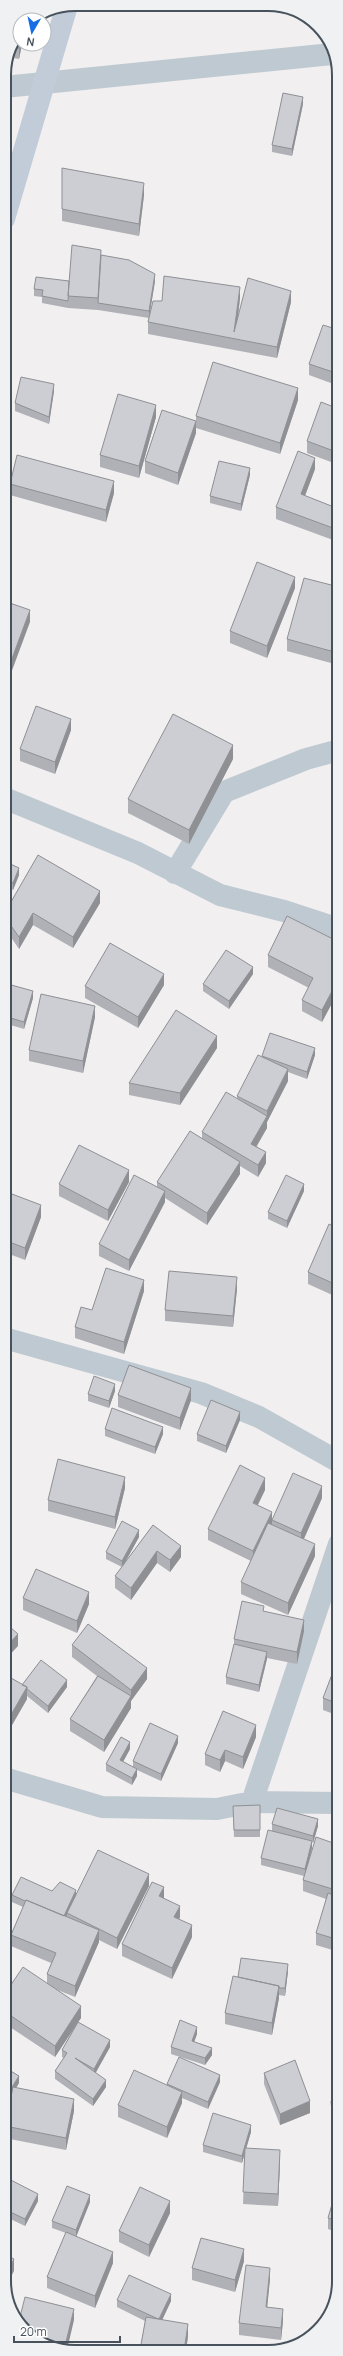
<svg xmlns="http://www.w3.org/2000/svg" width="343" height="2356" viewBox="0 0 343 2356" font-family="Manrope,sans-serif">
  <rect width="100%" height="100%" fill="#f1efef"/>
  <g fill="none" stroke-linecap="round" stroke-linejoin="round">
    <path stroke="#bfc9d1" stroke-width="22" d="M4 87 332 54
      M4 798 138 853 220 895 284 911 339 929
      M175 873 224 792 306 759 339 750
      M4 1338 201 1393 259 1417 339 1462
      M4 1778 102 1807 217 1809 252 1802 339 1803
      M252 1802 339 1544"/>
    <path stroke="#c1ccd8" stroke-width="22" d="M4 219 66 9"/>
  </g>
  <path fill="#afb1b6" d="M20 32V44H22L19 59 8 57 10 48Z
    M303 104 292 156 272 152V145Z
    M62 168 144 195 139 236 62 221Z
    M101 255 155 281 149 318 98 310 68 308 42 303V297L34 296V289L69 281Z
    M240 298 238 318 291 302 277 358 148 334V322L162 301Z
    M339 330V386L309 375V364Z
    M54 391 49 424 15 411V403Z
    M298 400 280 454 196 428V416Z
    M339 409V465L307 453V441Z
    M156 417 139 478 100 467V455Z
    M196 433 178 485 145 473V461Z
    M315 469 305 496 339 509 333 540 276 519V507Z
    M250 475 241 511 210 503V496Z
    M10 484 114 493 106 522 10 495Z
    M339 587 331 663 287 651V639Z
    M295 588 267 658 230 643V631Z
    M71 730 55 774 20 761V749Z
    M233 759 189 844 128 813V799Z
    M4 861 19 875 13 890 9 888V893L4 906Z
    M100 903 73 948 33 925 19 949 4 927V914Z
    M339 942V990L322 1022 302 1011V1000L309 988 268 967V955Z
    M253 974 229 1009 203 991V984Z
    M4 983 33 998 24 1029 4 1023Z
    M164 985 138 1028 85 998V986Z
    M95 1017 83 1073 29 1061V1050Z
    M339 1041V1066L335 1064V1053Z
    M217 1048 180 1105 129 1095V1083Z
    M315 1055 307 1079 288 1072V1081L267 1122V1128L257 1146 266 1163 258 1177 240 1166V1174L207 1225 165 1198V1202L129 1271 99 1256V1244L157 1187V1182L202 1138V1132L237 1099V1096L262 1057Z
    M129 1182 108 1221 59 1196V1184Z
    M4 1191 41 1217 25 1260 4 1252Z
    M304 1191 287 1228 268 1219V1212Z
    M339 1229V1298L308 1284V1272Z
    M237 1289 233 1327 165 1321V1310Z
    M144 1291 124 1354 75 1338V1327L92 1310Z
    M115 1391 109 1408 88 1401V1394Z
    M118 1395 191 1400 180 1430 118 1407Z
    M240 1420 226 1453 197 1441V1434Z
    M105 1429 163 1434 155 1454 105 1436Z
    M125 1488 115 1529 48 1511V1500Z
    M265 1490 258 1505 272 1520 322 1498 304 1539 315 1556 288 1615 241 1594V1582L251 1561 208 1540V1529Z
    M153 1525 181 1557 170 1572 157 1563 131 1600 115 1588V1576L122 1567 106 1559V1552L139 1537 123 1566Z
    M23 1598 89 1604 77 1633 23 1610Z
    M339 1604V1626L334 1624V1617Z
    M264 1612 304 1631 297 1664 267 1658 259 1692 226 1684V1677L234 1644V1639Z
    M72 1645 147 1679 131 1701V1708L104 1752 70 1731V1719L97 1676 72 1657Z
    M339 1656V1716L323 1710V1698Z
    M4 1674 22 1685 67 1687 48 1713 27 1696V1699L8 1732 4 1729Z
    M256 1737 243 1769 225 1761 220 1772 205 1765V1754Z
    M178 1743 161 1781 137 1770V1776L132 1785 106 1771V1764L130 1749 123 1762 133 1767V1761Z
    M260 1805V1837H234L233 1813Z
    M272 1824 318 1826 313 1843 312 1842V1848L305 1874 339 1845V1952L316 1945V1933L326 1899 303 1891V1880L304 1876 261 1865V1858L272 1831Z
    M149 1886 117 1949 99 1940V1942L75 1997 55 1989 81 2018 78 2022 110 2047 95 2073 106 2087 93 2106 55 2079V2071L64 2058 62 2057V2050L75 2026 55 2057 4 2023V1995L47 1984V1974L51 1963 11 1946V1935L23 1907 12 1902V1895L52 1891 76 1896Z
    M164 1898 180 1917 179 1919 192 1937 172 1979 122 1956V1944Z
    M288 1971 285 1996 279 1995V1998L272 2035 225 2024V2013L238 1977Z
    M197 2034 194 2042 212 2055 205 2065 171 2054V2047Z
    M4 2067 19 2076V2083L16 2088 74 2099V2111L66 2150 5 2138V2126L12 2094 4 2107Z
    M264 2073 310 2113 280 2125 264 2084Z
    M220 2082 208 2109 182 2098V2103L167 2138 118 2117V2105L167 2085V2084Z
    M331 2101H339V2162L336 2163 331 2113Z
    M251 2132 246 2148 280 2162 278 2206 243 2204 245 2152 242 2163 203 2152V2145Z
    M4 2179 38 2201 25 2226 4 2216Z
    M339 2180V2233L328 2229V2218Z
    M90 2202 76 2237 113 2263 95 2308 47 2288V2277L66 2233 52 2228V2221Z
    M170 2213 149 2257 119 2242V2231Z
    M244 2261 235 2292 192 2280V2268Z
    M270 2279 267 2307 283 2321 281 2340 239 2335V2323Z
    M117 2300 171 2301 162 2319 188 2336 186 2351 140 2350 145 2321 117 2307Z"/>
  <path fill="#8f9094" d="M20 44H22L19 59V48Z
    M303 97V104L292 156V149Z
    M144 183V195L139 236V224Z
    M155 274V281L149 318V311Z
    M240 287V298L235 339 234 332Z
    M291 291V302L277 358V347Z
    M54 384V391L49 424V417Z
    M298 388V400L280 454V443Z
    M156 405V417L139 478V466Z
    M196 421V433L178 485V473Z
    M315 458V469L301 506V494Z
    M250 468V475L241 511V504Z
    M114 481V493L106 522V510Z
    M339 513V524L333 540V528Z
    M295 577V588L267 658V646Z
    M30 610V622L4 692V680Z
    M339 623V634L331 663V651Z
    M71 719V730L55 774V762Z
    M233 745V759L189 844V830Z
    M19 868V875L13 890V883Z
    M9 882V893L4 906V895Z
    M100 891V903L73 948V937Z
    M33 913V925L19 949V937Z
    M253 967V974L229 1009V1001Z
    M164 974V985L138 1028V1017Z
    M339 978V990L322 1022V1010Z
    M33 991V998L24 1029V1022Z
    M95 1006V1017L83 1073V1061Z
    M217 1036V1048L180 1105V1093Z
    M315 1048V1055L307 1079V1072Z
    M288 1069V1081L267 1122V1128L251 1155V1144L267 1117V1111Z
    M266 1152V1163L258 1177V1165Z
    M240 1162V1174L207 1225V1213Z
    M129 1170V1182L108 1221V1210Z
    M304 1184V1191L287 1228V1221Z
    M165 1191V1202L129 1271V1260Z
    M41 1205V1217L25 1260V1248Z
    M237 1277V1289L233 1327V1316Z
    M144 1280V1291L124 1354V1342Z
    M115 1384V1391L109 1408V1401Z
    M191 1388V1400L180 1430V1418Z
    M240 1412V1420L226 1453V1446Z
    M163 1427V1434L155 1454V1447Z
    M125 1477V1488L115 1529V1517Z
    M265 1478V1490L253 1514V1503Z
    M322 1486V1498L301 1545V1533Z
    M272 1512V1524L253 1562V1551Z
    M139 1530V1537L122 1568V1561Z
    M315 1544V1556L288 1615V1603Z
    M181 1546V1557L170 1572V1560Z
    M157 1551V1563L131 1600V1588Z
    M89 1592V1604L77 1633V1621Z
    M304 1620V1631L297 1664V1652Z
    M18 1634V1646L4 1661V1649Z
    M267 1652V1659L259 1692V1685Z
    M147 1668V1679L131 1701V1708L104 1752V1740L131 1696V1690Z
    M67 1680V1687L48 1713V1706Z
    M27 1687V1699L8 1732V1720Z
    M256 1725V1737L243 1769V1757Z
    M178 1736V1743L161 1781V1774Z
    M130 1742V1749L120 1767V1760Z
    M225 1750V1761L220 1772V1760Z
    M137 1769V1776L132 1785V1778Z
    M318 1819V1826L313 1843V1836Z
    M312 1841V1848L305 1876V1869Z
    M149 1874V1886L117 1949V1938Z
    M164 1887V1899L159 1896Z
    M76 1890V1897L67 1913V1915L62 1926V1919Z
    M180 1906V1917L174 1929V1917Z
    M192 1925V1937L172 1979V1968Z
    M99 1930V1942L75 1997V1986Z
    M288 1964V1971L285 1996V1988Z
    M279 1986V1998L272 2035V2023Z
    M81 2006V2018L55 2057V2046Z
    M197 2027V2034L192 2048V2041Z
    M110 2040V2047L94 2076V2069Z
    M212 2048V2055L205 2065V2058Z
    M220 2075V2082L208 2109V2102Z
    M19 2076V2083L4 2107V2100Z
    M106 2080V2087L93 2106V2099Z
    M182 2092V2103L167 2138V2127Z
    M74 2099V2111L66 2150V2138Z
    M310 2101V2113L280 2125V2114Z
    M251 2125V2132L242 2163V2156Z
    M280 2150V2162L278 2206V2194Z
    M38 2194V2201L25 2226V2219Z
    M90 2195V2202L76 2237V2230Z
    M170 2201V2213L149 2257V2245Z
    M244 2249V2261L235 2292V2280Z
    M113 2252V2263L95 2308V2296Z
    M14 2259V2271L5 2288 4 2286V2278Z
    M270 2268V2279L266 2319V2307Z
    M171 2294V2301L159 2327V2320Z
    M74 2309V2320L67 2350H64Z
    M283 2309V2321L281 2340V2328Z
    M188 2324V2336L186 2351H184Z"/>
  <path fill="#ccced4" stroke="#8f9094" d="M20 32V44L19 48 11 46Z
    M283 93 303 97 292 149 272 145Z
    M62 168 144 183 139 224 62 209Z
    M72 245 101 250 98 298 68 296Z
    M101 255 129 260 155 274 149 311 98 303Z
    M164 276 240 287 234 332 248 278 291 291 277 347 148 322 153 301H162Z
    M36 277 69 281 68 301 42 296 43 290 34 289Z
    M323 325 339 330V374L309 364Z
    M213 362 298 388 280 443 196 416Z
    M21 377 54 384 49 417 15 403Z
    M118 394 156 405 139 466 100 455Z
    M321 402 339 409V453L307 441Z
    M162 410 196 421 178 473 145 461Z
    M298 451 315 458 301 494 339 509V513L333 528 276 507Z
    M17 455 114 481 106 510 10 484Z
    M219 461 250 468 241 504 210 496Z
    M257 562 295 577 267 646 230 631Z
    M304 578 339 587V623L331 651 287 639Z
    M4 601 30 610 4 680Z
    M36 706 71 719 55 762 20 749Z
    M173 714 233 745 189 830 128 799Z
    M38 855 100 891 73 937 33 913 19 937 4 916V914Z
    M4 861 19 868 13 883 4 879Z
    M4 879 9 882 4 895Z
    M287 916 339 942V978L322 1010 302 1000 313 978 268 955Z
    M110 943 164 974 138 1017 85 986Z
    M226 950 253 967 229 1001 203 984Z
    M4 983 33 991 24 1022 4 1016Z
    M41 994 95 1006 83 1061 29 1050Z
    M176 1010 217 1036 180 1093 129 1083Z
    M270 1033 315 1048 307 1072 262 1056Z
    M339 1041V1054L335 1053Z
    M258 1055 288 1069 267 1111 237 1096Z
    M226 1092 267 1116 251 1144 266 1152 258 1165 202 1132Z
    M190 1131 240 1162 207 1213 157 1182Z
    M79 1145 129 1170 108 1210 59 1184Z
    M134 1175 165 1191 129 1260 99 1244Z
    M286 1175 304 1184 287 1221 268 1212Z
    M4 1191 41 1205 25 1248 4 1240Z
    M329 1224 339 1229V1286L308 1272Z
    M106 1268 144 1280 124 1342 75 1327 81 1307 92 1310Z
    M169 1271 237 1277 233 1316 165 1310Z
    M129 1365 191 1388 180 1418 118 1395Z
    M94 1376 115 1384 109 1401 88 1394Z
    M211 1400 240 1412 226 1446 197 1434Z
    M112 1408 163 1427 155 1447 105 1429Z
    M58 1459 125 1477 115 1517 48 1500Z
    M240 1465 265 1478 253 1503 272 1512 253 1551 208 1529Z
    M293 1473 322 1486 301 1533 272 1520Z
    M122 1521 139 1530 122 1561 106 1552Z
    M268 1523 315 1544 288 1603 241 1582Z
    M153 1525 181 1546 170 1560 157 1551 131 1588 115 1576Z
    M36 1569 89 1592 77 1621 23 1598Z
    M242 1601 264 1606 263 1611 304 1620 297 1652 234 1639Z
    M339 1604V1619L334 1617Z
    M4 1622 18 1634 4 1649Z
    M88 1624 147 1668 131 1690 72 1645Z
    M234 1644 267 1652 259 1685 226 1677Z
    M339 1656V1704L323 1698Z
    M41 1660 67 1680 48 1706 27 1689V1687L22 1685Z
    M4 1674 27 1687 8 1720 4 1718Z
    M98 1676 131 1696 104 1740 70 1719Z
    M223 1711 256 1725 243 1757 225 1750 220 1760 205 1754Z
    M150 1723 178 1736 161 1774 133 1761Z
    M121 1737 130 1742 120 1760 137 1769 132 1778 106 1764Z
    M260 1805V1830H234L233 1806Z
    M277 1808 318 1819 313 1836 272 1824Z
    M268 1830 312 1841 305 1869 261 1858Z
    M316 1837 339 1845V1891L303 1880Z
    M98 1850 149 1874 117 1938 67 1913Z
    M21 1877 52 1891 60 1882 76 1890 64 1916 26 1900 25 1901 12 1895Z
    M152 1882 164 1887 159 1896 180 1906 174 1917 192 1925 172 1968 122 1944Z
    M328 1893 339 1897V1940L316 1933Z
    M26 1900 99 1930 75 1986 47 1974 56 1953 11 1935Z
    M241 1958 288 1964 285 1988H279V1986L238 1977Z
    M23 1967 81 2006 55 2046 4 2011V1995Z
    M233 1976 279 1986 272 2023 225 2013Z
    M180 2020 197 2027 192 2041 212 2048 205 2058 171 2047Z
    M78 2022 110 2040 94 2069 75 2058 106 2080 93 2099 55 2071 67 2053 62 2050Z
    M179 2057 220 2075 208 2102 167 2084Z
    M295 2060 310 2101 280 2114 264 2073Z
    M4 2067 19 2076 4 2100Z
    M134 2070 182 2092 167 2127 118 2105Z
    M13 2087 74 2099 66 2138 5 2126Z
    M331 2101H339V2151H336Z
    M213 2113 251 2125 242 2156 203 2145Z
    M245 2148 280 2150 278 2194 243 2192Z
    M5 2177 38 2194 25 2219 4 2209V2179Z
    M339 2180V2221L328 2218Z
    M67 2186 90 2195 76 2230 52 2221Z
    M140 2187 170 2201 149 2245 119 2231Z
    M66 2232 113 2252 95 2296 47 2277Z
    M201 2238 244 2249 235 2280 192 2268Z
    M4 2254 14 2259 4 2278Z
    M246 2265 270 2268 266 2307 283 2309 281 2328 239 2323Z
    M129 2275 171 2294 159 2319 156 2318 117 2300Z
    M25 2297 74 2309 64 2350H57L22 2328 19 2321Z
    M146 2317 188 2324 184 2351 140 2350Z"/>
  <path d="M0 0H343V2356H0ZM75 11H268A64 64 0 0 1 332 75V2281A64 64 0 0 1 268 2345H75A64 64 0 0 1 11 2281V75A64 64 0 0 1 75 11Z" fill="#f0f1f2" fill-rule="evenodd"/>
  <path fill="none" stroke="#47525d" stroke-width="2" d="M75 11H268A64 64 0 0 1 332 75V2281A64 64 0 0 1 268 2345H75A64 64 0 0 1 11 2281V75A64 64 0 0 1 75 11Z"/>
  <g transform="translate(32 32) rotate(189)"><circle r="19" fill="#ffffff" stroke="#b5babe"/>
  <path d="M0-3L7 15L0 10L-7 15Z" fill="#166ee4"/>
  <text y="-6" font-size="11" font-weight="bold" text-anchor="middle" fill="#47525d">N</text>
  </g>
  <path d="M14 2336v6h106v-6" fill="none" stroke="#47525d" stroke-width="2"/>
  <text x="20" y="2336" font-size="12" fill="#47525d" stroke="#ffffff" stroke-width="3" paint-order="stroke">20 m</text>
</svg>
